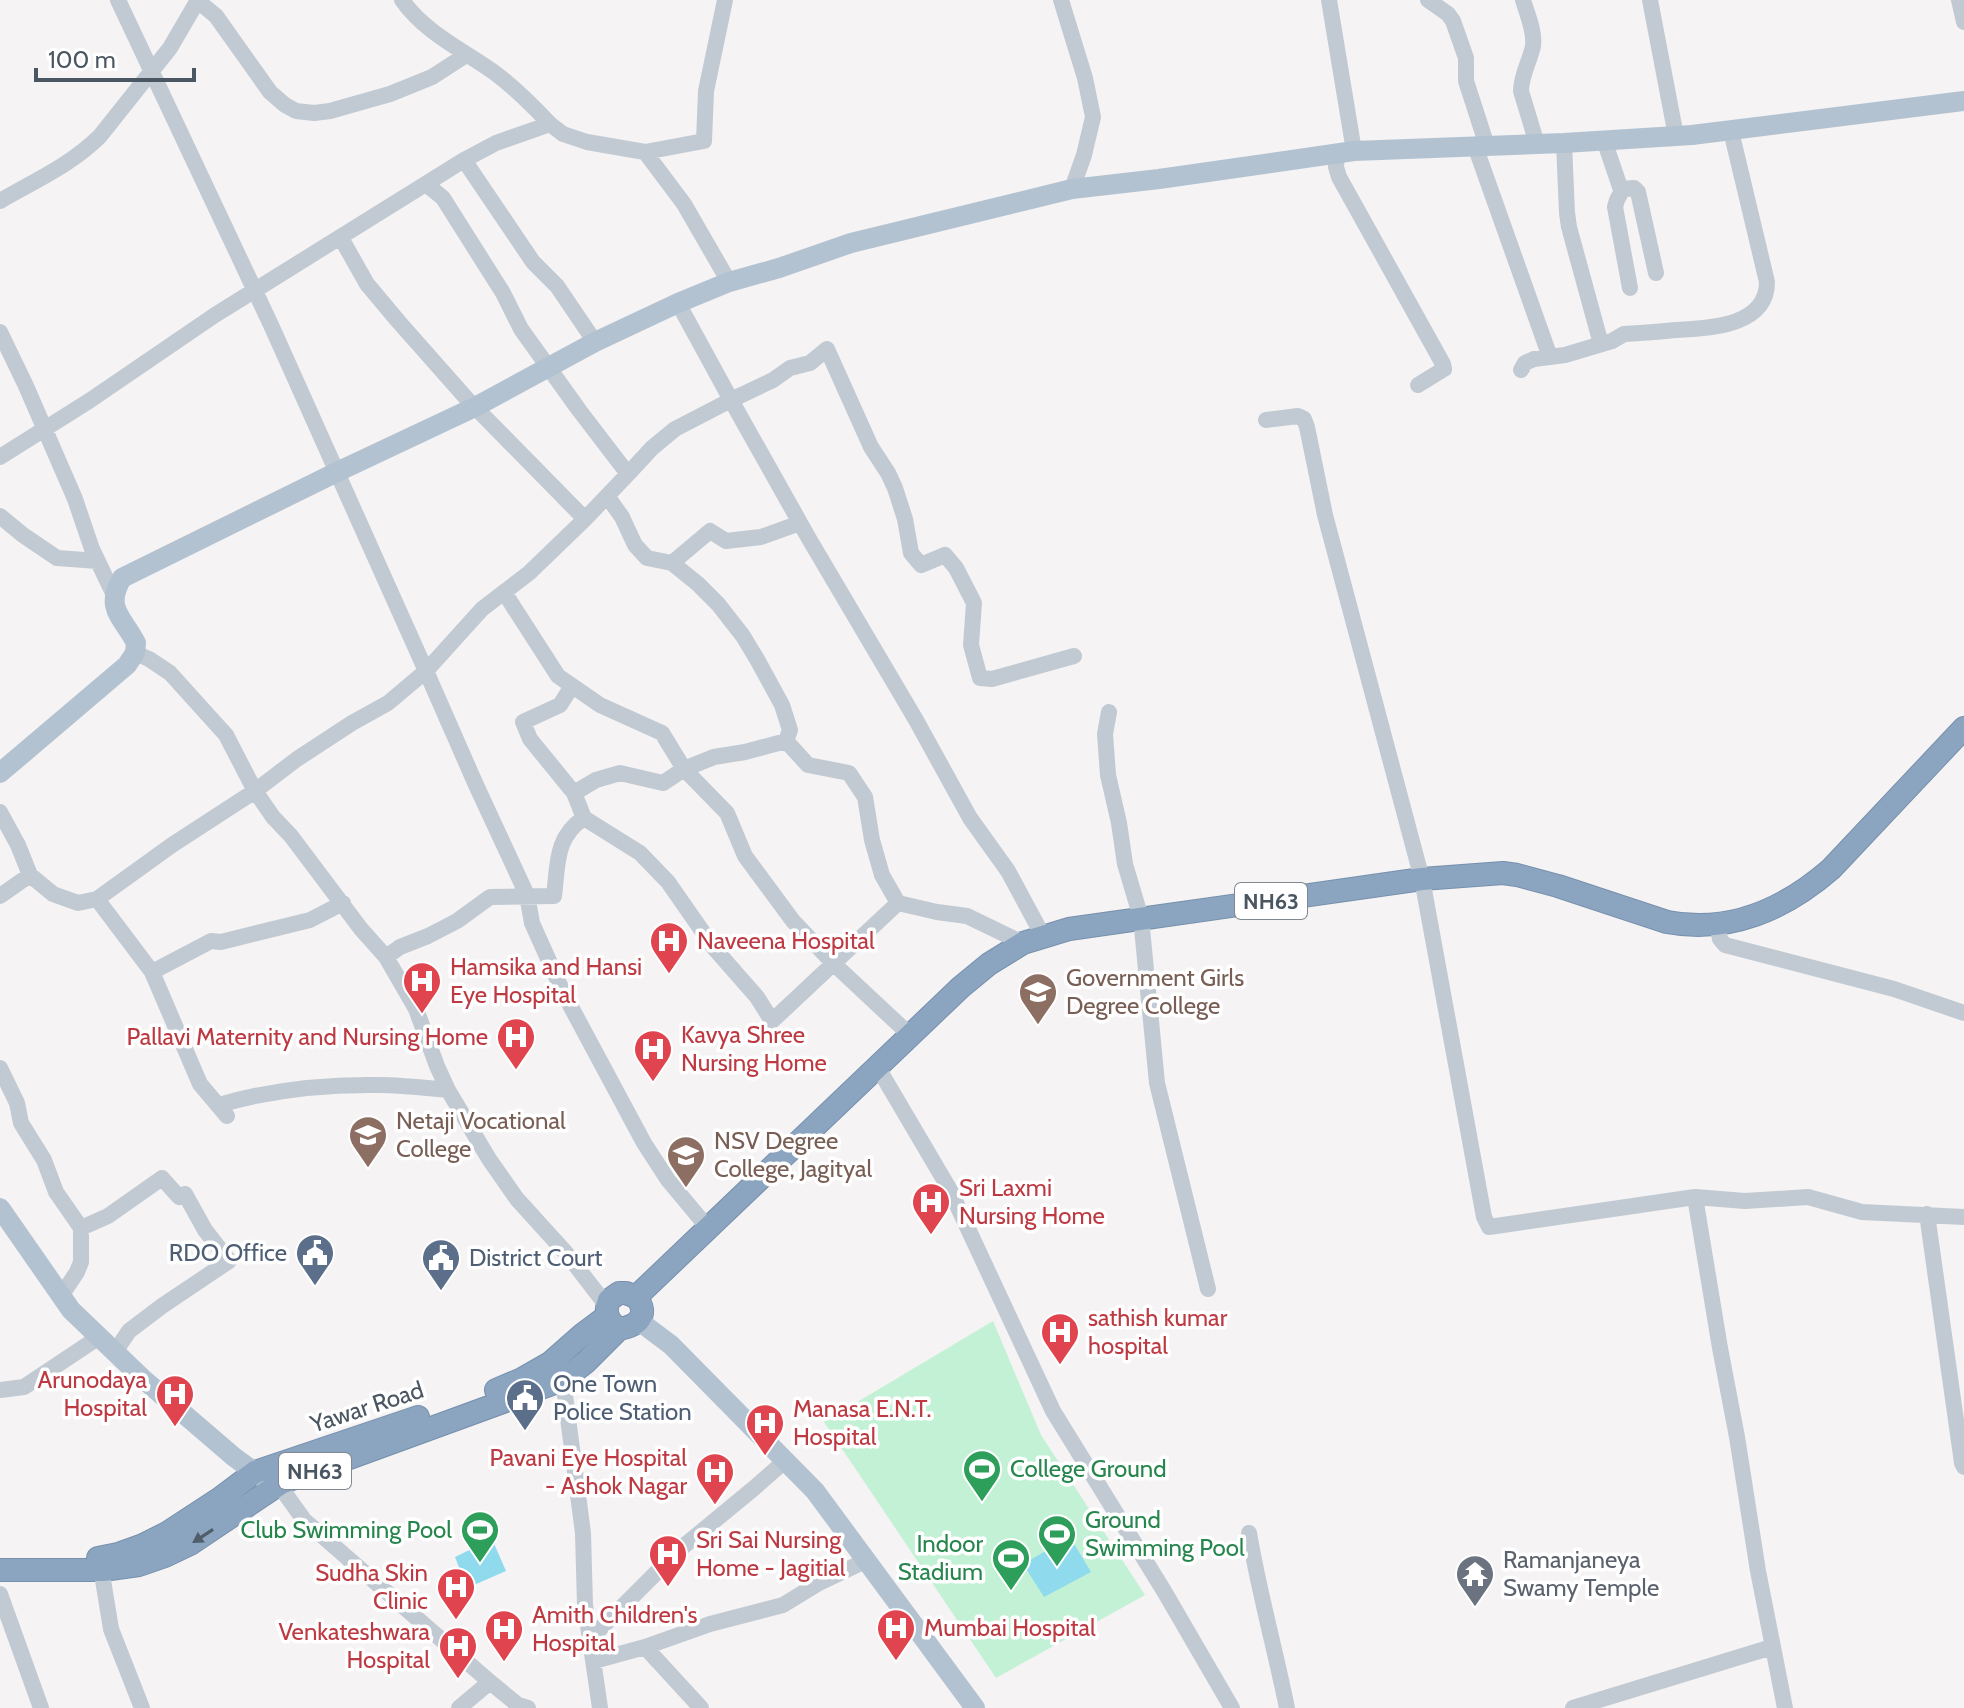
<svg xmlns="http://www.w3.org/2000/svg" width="1964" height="1708" viewBox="0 0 1964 1708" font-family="Cabin,sans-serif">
  <rect width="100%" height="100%" fill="#f5f3f3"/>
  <path fill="#c3f1d5" d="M993 1321 1041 1435 1145 1595 996 1678 824 1422Z"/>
  <path fill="#90daee" d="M1070 1537 1091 1572 1044 1597 1023 1564Z
    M492 1539 506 1571 467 1588 455 1557Z"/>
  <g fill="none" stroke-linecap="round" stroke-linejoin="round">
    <defs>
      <path id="highway" d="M619 1293H626L636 1297C650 1315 638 1326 619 1329 608 1322 604 1312 609 1300Z
        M636 1297 961 987 989 964 1023 943 1069 929 1422 879 1503 873 1517 875 1558 886 1667 922C1729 934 1785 909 1831 869L1964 728
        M496 1390 522 1379 550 1363 583 1334 607 1316
        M98 1558 118 1554 143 1545 167 1533 219 1499 255 1472 418 1417
        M0 1570H103L139 1565 165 1556 190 1544 281 1483 563 1380 586 1362 619 1329"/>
    </defs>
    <use href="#highway" stroke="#7690ad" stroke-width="24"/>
    <path stroke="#c1cad2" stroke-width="16" d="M402 0C425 33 463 50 495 73 515 88 533 106 550 124
      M1061 0 1085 78 1093 117 1084 155 1072 189
      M1329 0 1354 151
      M1428 0 1448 14 1453 21 1466 58V81L1487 146
      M1523 0C1527 14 1535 31 1533 46 1530 61 1521 75 1521 91L1537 144
      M1650 0 1676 136
      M1959 0 1964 22
      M198 1 216 16 270 92 285 105 296 111 314 113 330 111 390 94 432 77 466 55
      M1604 140 1620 187 1623 189 1634 188 1638 192 1656 273
      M1564 143 1567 213 1569 227 1601 344
      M1475 146 1550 357
      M645 152 684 204 729 282
      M1337 153 1336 167 1339 177 1443 364 1444 369 1418 385
      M464 160 533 262 557 286 595 342
      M426 184 443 198 503 293 521 329 579 410 628 474 585 519
      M1623 189 1617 200 1615 207 1630 288
      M0 201C34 181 71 165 100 136L170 48 198 0
      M341 238 367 284 398 321 467 399 585 519 529 573 482 609 426 671 476 785 527 895 532 923 563 992 644 1143 668 1180 708 1228
      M0 332 26 386 75 499 92 549 113 593
      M1521 370 1525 363 1534 359 1565 355 1612 341 1624 334C1641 333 1658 332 1675 330 1708 328 1767 327 1767 282L1731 131
      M1266 420 1298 416 1304 419 1307 427 1325 515 1422 879 1484 1217 1489 1227 1695 1197 1745 1201 1808 1197 1862 1212 1964 1217
      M0 457 89 401 215 315 464 160 496 143 550 124 563 134 587 142 645 152 704 141 706 91 725 0
      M628 474 652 448 675 429 731 400 678 303
      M607 496 622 517 635 545 647 558 672 563 698 584 718 604 743 636 758 661 782 705 790 730 786 741
      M0 516 23 535 57 558 98 561
      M672 563 710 531 726 541 761 537 800 523
      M504 592 558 676 600 705 662 733 684 769 727 813 745 856 793 921 834 964 910 1035
      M135 653 149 659 170 673 226 735 255 791 273 817 291 836 361 929 386 957 416 1009 437 1066 448 1090 489 1159 517 1199 566 1253 607 1306
      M572 686 560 705 523 722 530 739 574 793 584 818 640 853 668 882 714 948 757 997 772 1021 898 903 882 875 872 840 865 797 849 773 808 765 786 741 745 752 714 757 684 769 663 783 620 773 596 780 574 793
      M1109 712 1105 734 1108 775 1119 823 1125 864 1141 918 1157 1083 1208 1289
      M0 812 18 845 30 875 0 896
      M30 875 53 894 78 903 97 899 152 972 200 1084 227 1116
      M97 899 172 845 255 791 297 759 352 723 388 703 426 671 271 325 118 0
      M898 903 937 912 967 916 1023 943
      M1717 923 1720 939 1725 945 1894 989 1964 1013
      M1043 936 1008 871 970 818 916 720 808 537 731 400 773 380 790 368 810 363 827 349 871 447 888 473 895 488 905 519 911 553 921 565 945 555 956 568 974 603 971 645 980 678 992 679 1074 656
      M386 957 400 947 428 936 457 921 490 897 554 896C558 864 555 837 584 818
      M152 972 211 941 221 942 310 920 343 903
      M877 1066 950 1190 1053 1411 1164 1591 1232 1708
      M0 1068 17 1103 21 1123 44 1160 56 1192 81 1228
      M219 1105C270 1090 326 1084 380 1085 402 1085 426 1088 448 1090
      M1695 1197 1720 1348 1737 1437 1758 1571 1785 1708
      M1927 1214 1962 1463 1964 1467
      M61 1296 77 1272 81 1262V1228L108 1216 162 1178 179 1197 185 1194 205 1230 229 1261 162 1306 129 1331 115 1352
      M558 1374 563 1380 583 1533 585 1605 600 1708
      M0 1390 24 1387 99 1337
      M281 1483 284 1492 304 1520 490 1682 518 1705 528 1708
      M1249 1533C1259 1592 1275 1649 1287 1708
      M102 1559 103 1580 111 1629 142 1708
      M0 1594 41 1708
      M590 1639 679 1550 753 1489 786 1460
      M645 1647 701 1708
      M594 1661 645 1647 710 1624 783 1605 819 1583 865 1561
      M459 1708 490 1682
      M1573 1708 1772 1647"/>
    <path stroke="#b3c2d1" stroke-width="20" d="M0 773 127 665 135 653 136 643C123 617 104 609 122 578L337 472 475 407 595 342 678 303 729 282 779 268 851 243 1072 189 1159 179 1354 151 1564 143 1692 135 1964 101
      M0 1208 71 1310 142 1378 234 1457 260 1476 267 1479
      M639 1321 671 1345 815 1491 975 1708"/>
    <use href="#highway" stroke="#8ba5c1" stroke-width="22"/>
  </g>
  <defs><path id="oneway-solid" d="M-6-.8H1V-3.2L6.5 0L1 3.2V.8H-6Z" transform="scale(2)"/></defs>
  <use fill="#505e6b" href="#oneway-solid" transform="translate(203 1536) rotate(147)"/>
  <defs>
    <symbol id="hospital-pin" viewBox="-11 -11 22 30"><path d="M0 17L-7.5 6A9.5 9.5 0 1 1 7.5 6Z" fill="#e0444e" stroke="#fff"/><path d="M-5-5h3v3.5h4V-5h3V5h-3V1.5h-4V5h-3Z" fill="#fff"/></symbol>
    <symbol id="university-pin" viewBox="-11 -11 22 30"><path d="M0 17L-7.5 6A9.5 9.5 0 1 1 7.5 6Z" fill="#8d6e63" stroke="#fff"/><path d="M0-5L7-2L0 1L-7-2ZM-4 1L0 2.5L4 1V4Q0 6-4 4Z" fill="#fff"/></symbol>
    <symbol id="civic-pin" viewBox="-11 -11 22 30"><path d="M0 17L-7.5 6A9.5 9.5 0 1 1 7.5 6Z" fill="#5c6f8a" stroke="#fff"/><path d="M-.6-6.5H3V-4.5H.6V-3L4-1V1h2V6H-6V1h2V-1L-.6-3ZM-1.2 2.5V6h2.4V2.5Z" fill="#fff"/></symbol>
    <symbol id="stadium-pin" viewBox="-11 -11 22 30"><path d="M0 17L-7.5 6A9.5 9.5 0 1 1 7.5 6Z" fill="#2e9e5b" stroke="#fff"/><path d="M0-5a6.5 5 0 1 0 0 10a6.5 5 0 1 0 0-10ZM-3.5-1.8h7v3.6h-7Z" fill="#fff"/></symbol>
    <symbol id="temple-pin" viewBox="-11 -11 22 30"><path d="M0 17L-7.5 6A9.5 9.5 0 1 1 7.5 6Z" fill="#6b7280" stroke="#fff"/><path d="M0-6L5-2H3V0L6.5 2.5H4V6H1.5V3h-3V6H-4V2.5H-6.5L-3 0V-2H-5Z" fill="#fff"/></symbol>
  </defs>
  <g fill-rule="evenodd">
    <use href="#hospital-pin" x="647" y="919" width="44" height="60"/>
    <use href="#hospital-pin" x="400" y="959" width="44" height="60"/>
    <use href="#university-pin" x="1016" y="970" width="44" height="60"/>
    <use href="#hospital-pin" x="494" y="1015" width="44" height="60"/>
    <use href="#hospital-pin" x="631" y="1027" width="44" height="60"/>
    <use href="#university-pin" x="346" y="1113" width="44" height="60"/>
    <use href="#university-pin" x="664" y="1133" width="44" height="60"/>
    <use href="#hospital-pin" x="909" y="1180" width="44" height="60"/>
    <use href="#civic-pin" x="293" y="1231" width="44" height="60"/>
    <use href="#civic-pin" x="419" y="1236" width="44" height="60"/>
    <use href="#hospital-pin" x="1038" y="1310" width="44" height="60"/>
    <use href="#hospital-pin" x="153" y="1372" width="44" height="60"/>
    <use href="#civic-pin" x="503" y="1376" width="44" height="60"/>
    <use href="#hospital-pin" x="743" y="1401" width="44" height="60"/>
    <use href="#stadium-pin" x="960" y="1447" width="44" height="60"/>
    <use href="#hospital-pin" x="693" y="1450" width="44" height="60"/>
    <use href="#stadium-pin" x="458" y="1508" width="44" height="60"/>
    <use href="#stadium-pin" x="1035" y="1512" width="44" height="60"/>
    <use href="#hospital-pin" x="646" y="1532" width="44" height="60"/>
    <use href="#stadium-pin" x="989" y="1536" width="44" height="60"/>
    <use href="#temple-pin" x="1453" y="1552" width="44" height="60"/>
    <use href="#hospital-pin" x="434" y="1565" width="44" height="60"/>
    <use href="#hospital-pin" x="874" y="1606" width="44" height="60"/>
    <use href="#hospital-pin" x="482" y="1607" width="44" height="60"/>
    <use href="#hospital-pin" x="436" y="1624" width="44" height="60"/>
  </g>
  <g text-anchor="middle" stroke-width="7" stroke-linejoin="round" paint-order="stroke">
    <g fill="#fff" stroke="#808990" stroke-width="2">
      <rect x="1235" y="883" width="72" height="36" rx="6"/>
      <rect x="279" y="1453" width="72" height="36" rx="6"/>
    </g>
    <g font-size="22" font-weight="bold" fill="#4a5661">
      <text x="1271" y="909">NH63</text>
      <text x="315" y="1479">NH63</text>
    </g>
    <g font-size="24" fill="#be3a42" stroke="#fff" text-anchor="start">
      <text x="697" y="949">Naveena Hospital</text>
      <text x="450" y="975">Hamsika and Hansi<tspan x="450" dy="28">Eye Hospital</tspan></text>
      <text x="681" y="1043">Kavya Shree<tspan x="681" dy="28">Nursing Home</tspan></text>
      <text x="488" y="1045" text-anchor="end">Pallavi Maternity and Nursing Home</text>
      <text x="959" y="1196">Sri Laxmi<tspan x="959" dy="28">Nursing Home</tspan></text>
      <text x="1088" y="1326">sathish kumar<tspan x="1088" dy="28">hospital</tspan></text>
      <text x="147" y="1388" text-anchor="end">Arunodaya<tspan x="147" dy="28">Hospital</tspan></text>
      <text x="793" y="1417">Manasa E.N.T.<tspan x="793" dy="28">Hospital</tspan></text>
      <text x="687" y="1466" text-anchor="end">Pavani Eye Hospital<tspan x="687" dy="28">- Ashok Nagar</tspan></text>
      <text x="696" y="1548">Sri Sai Nursing<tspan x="696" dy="28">Home - Jagitial</tspan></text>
      <text x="428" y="1581" text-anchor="end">Sudha Skin<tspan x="428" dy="28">Clinic</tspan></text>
      <text x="532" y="1623">Amith Children's<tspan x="532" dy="28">Hospital</tspan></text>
      <text x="924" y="1636">Mumbai Hospital</text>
      <text x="430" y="1640" text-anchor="end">Venkateshwara<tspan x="430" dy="28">Hospital</tspan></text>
    </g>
    <g font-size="24" fill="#785e54" stroke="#fff" text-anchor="start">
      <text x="1066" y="986">Government Girls<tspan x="1066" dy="28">Degree College</tspan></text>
      <text x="396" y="1129">Netaji Vocational<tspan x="396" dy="28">College</tspan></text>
      <text x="714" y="1149">NSV Degree<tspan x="714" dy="28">College, Jagityal</tspan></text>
    </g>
    <g font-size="24" fill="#4e5e75" stroke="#fff" text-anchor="start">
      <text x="287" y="1261" text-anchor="end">RDO Office</text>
      <text x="469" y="1266">District Court</text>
      <text x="553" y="1392">One Town<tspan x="553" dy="28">Police Station</tspan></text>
    </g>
    <g font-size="24" fill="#4a5661" stroke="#fff">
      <text transform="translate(367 1407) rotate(-18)" y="8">Yawar Road</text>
    </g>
    <g font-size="24" fill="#27864d" stroke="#fff" text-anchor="start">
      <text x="1010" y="1477">College Ground</text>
      <text x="1085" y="1528">Ground<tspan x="1085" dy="28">Swimming Pool</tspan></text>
      <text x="452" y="1538" text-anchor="end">Club Swimming Pool</text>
      <text x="983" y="1552" text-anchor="end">Indoor<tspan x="983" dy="28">Stadium</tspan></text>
    </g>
    <g font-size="24" fill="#5b616d" stroke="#fff" text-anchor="start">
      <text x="1503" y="1568">Ramanjaneya<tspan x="1503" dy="28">Swamy Temple</tspan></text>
    </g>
  </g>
  <path d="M36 68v12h158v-12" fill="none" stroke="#4a5661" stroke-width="4"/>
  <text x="48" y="68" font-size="24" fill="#4a5661" stroke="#ffffff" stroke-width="6" paint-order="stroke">100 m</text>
</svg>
